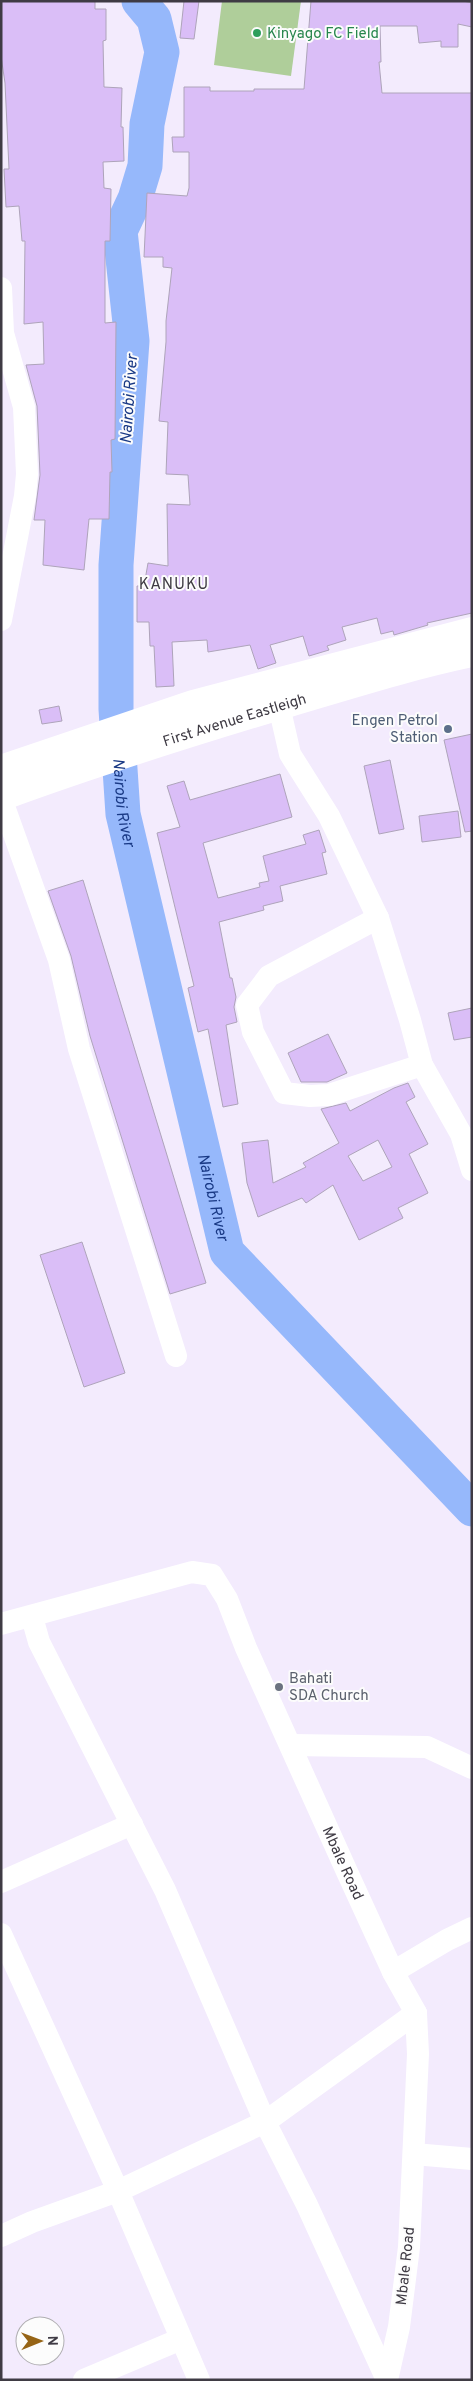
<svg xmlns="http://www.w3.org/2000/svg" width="473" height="2381" viewBox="0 0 473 2381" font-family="Overpass,sans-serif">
  <rect width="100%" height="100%" fill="#f3ebfd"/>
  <path fill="#afce9a" d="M222 1H301L291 76 214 65Z"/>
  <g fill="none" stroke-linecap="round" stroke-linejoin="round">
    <path stroke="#96b8fb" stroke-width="35" id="s1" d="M139 1 154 19 162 52 147 124 145 166 135 199 120 231 132 341 116 565V709L123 814 227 1252 472 1509"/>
  </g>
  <path fill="#dabef7" stroke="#aea4ba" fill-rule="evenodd" d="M1 1H95V9H106V40L103 41 104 87 122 88 121 127H123L124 161 103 162 104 188 111 189 110 241H105V323L116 322 115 439 111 440 112 472H110L109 519H89L84 570 43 565 45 520H34L40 475 37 406 26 365 44 364 43 322 24 324 25 241H22L19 206 6 207 4 169H9L5 83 1 56Z
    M184 1H199L194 39 180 38Z
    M311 1H463L472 3V27L458 24V47H441V41L419 43 417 26H380L381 62H379L382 93H472V613L427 623 428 625 394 635 393 631 381 634 377 618 342 627 346 640 327 646 329 650 309 656 303 636 270 645 276 663 258 669 250 645 208 652 207 640 172 642 174 686 156 687 154 646H150L149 622H137V586H144L148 563 168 566 167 504 190 505 188 475 166 474 168 422 159 421 166 342V321L172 268 163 267V257H144L147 193 187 196 189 188V152H173L172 137H184V87H210V91H254V89H304Z
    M59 706 62 721 42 724 39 710Z
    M472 734V831L465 832 444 740Z
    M390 760 404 829 379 834 364 766Z
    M280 774 292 817 203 843 218 898 260 887 259 883 269 881 263 856 306 844 303 835 319 830 326 852 322 853 327 874 280 886 283 901 263 906 264 910 219 922 230 978H232L236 997 234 1007 237 1022 226 1025 238 1104 223 1107 208 1029 198 1032 188 988 194 986 157 833 180 827 167 786 184 781 190 800Z
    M458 811 461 837 422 842 419 816Z
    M83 880 206 1283 170 1294 90 1036 71 956 48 891Z
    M472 1008V1037L454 1040 448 1013Z
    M328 1034 347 1073 327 1082H301L288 1053Z
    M408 1083 415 1097 406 1102 428 1144 409 1154 428 1193 398 1208 403 1218 359 1240 333 1185 306 1203 302 1198 258 1217 247 1183 242 1143 268 1140 273 1183 306 1167 303 1163 339 1143 321 1109 346 1103 350 1111 394 1088ZM378 1140 392 1167 363 1181 348 1156Z
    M82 1242 125 1373 84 1387 40 1255Z"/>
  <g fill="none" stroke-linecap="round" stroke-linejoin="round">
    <g stroke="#fff" stroke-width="22">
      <path d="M1 288 3 333 24 407 27 474 25 496 1 620"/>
      <path d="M279 706 290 754 329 816 378 918 410 1020 422 1065 461 1134 472 1170"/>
      <path d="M1 798 59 960 79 1049 176 1356"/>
      <path d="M378 918 269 976 247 1005 253 1032 284 1093 310 1096 329 1095 422 1065"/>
      <path d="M32 1617 39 1642 165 1890 265 2122 307 2205 387 2380"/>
      <path id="s2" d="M1 1624 192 1572 212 1575 227 1599 246 1648 348 1874 393 1972 416 2013 418 2054 409 2247 399 2327 387 2380"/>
      <path d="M292 1745 427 1747 472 1768"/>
      <path d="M1 1882 132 1824"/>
      <path d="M1 1934 118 2191 199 2380"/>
      <path d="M393 1972 447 1940 472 1928"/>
      <path d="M414 2154 472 2159"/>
      <path d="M1 2236 32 2222 118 2191 265 2122 416 2013"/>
      <path d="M84 2380 181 2339"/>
    </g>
    <g stroke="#fff" stroke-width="28">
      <path d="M1 769 193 704 472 631"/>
      <path id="s3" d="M1 797C96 762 192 732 289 703 350 685 410 666 472 653"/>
    </g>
  </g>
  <circle fill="#2e9e5b" stroke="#fcfcfc" stroke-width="2" cx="257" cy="33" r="5"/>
  <circle fill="#5c6f8a" stroke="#fcfcfc" stroke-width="2" cx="448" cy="729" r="5"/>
  <circle fill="#6b7280" stroke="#fcfcfc" stroke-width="2" cx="279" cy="1687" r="5"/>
  <g text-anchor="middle" stroke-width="4" stroke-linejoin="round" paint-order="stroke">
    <g font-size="15" fill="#27864d" stroke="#fcfcfc" text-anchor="start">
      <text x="267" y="38">Kinyago FC Field</text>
    </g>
    <g font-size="15" fill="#3f3b44" stroke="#fcfcfc">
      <text dy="5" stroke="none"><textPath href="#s3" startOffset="246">First Avenue Eastleigh</textPath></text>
      <text dy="5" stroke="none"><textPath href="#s2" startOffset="535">Mbale Road</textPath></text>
      <text transform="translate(405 2266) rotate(-84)" y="5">Mbale Road</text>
    </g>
    <g font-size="15" fill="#4e5e75" stroke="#fcfcfc" text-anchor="end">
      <text x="438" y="725">Engen Petrol<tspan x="438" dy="17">Station</tspan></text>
    </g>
    <g font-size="15" fill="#5b616d" stroke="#fcfcfc" text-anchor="start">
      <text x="289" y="1683">Bahati<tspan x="289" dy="17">SDA Church</tspan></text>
    </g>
    <g font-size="16" font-style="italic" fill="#193985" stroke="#fcfcfc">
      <text transform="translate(128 399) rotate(-86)" y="6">Nairobi River</text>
      <text dy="6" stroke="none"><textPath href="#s1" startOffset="816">Nairobi River</textPath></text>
      <text dy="6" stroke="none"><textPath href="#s1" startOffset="1221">Nairobi River</textPath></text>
    </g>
    <g font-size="16" letter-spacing="1" fill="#3f3b44" stroke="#fcfcfc">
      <text x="174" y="589">KANUKU</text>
    </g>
  </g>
  <rect width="473" height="2381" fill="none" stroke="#3f3b44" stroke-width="5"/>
  <g transform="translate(40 2341) rotate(89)"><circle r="24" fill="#fcfcfc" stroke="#b0afb2"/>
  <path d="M0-4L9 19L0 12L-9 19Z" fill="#966416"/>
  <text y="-8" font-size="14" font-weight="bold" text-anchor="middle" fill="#3f3b44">N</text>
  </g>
</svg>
